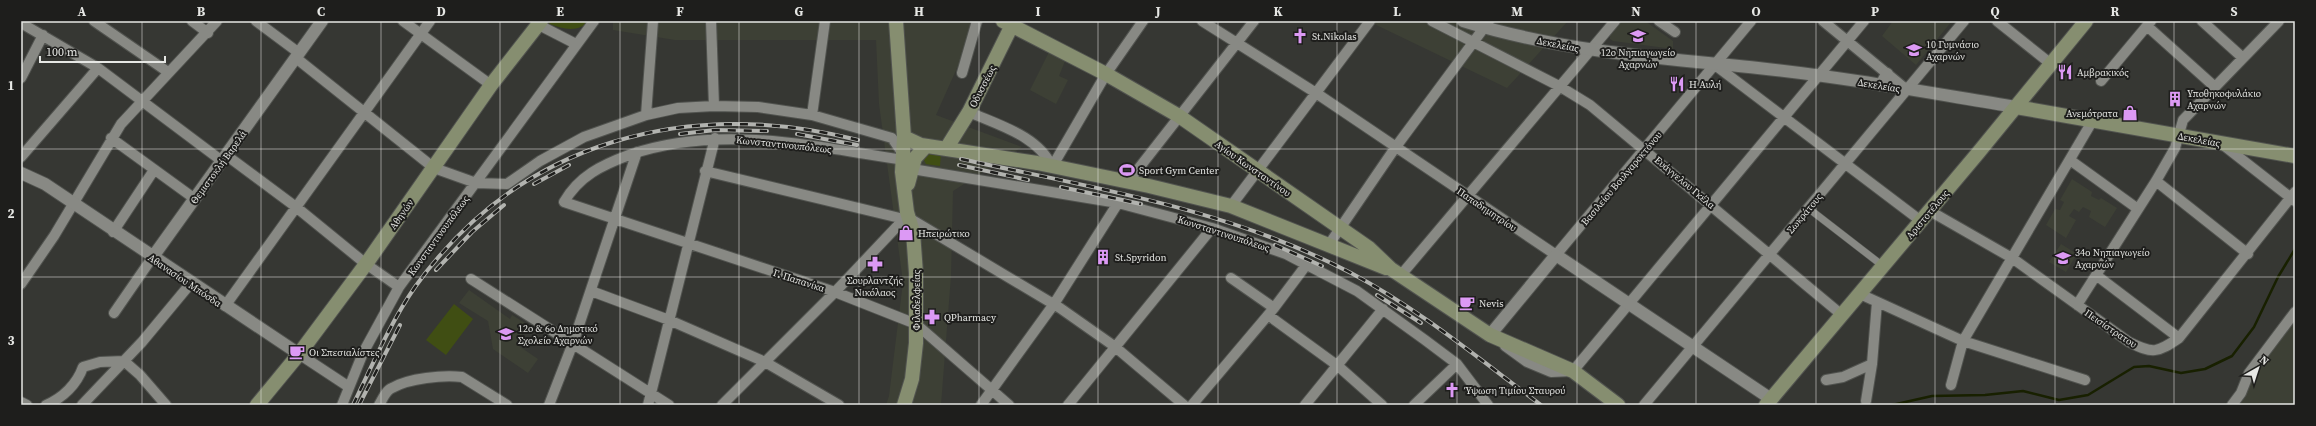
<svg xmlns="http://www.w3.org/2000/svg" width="2316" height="426" viewBox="0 0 2316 426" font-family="'Source Serif 4',serif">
  <rect width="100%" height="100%" fill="#363733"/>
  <path fill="#3d4035" d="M613 21H978L936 115 1022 147 953 191 951 276 941 405H886L889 396 903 282 879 104 876 40H675L613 30Z
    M1368 21H1568L1507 88Z
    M1620 21H1645L1673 41V49L1613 41 1610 39V32Z
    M1893 21H1952L1916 65 1882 36Z
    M1051 48 1067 56 1059 76 1068 80 1056 104 1030 90Z
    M2072 179 2092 192 2091 196 2099 200 2101 198 2117 208 2105 227 2089 217 2091 211 2083 207 2079 212 2074 209 2069 216 2076 220 2066 238 2046 225 2055 209 2060 210 2064 202 2060 200Z
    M2061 244 2077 254 2066 272 2049 262Z
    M469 290 510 319 512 315 528 325 516 344 538 359 528 373 493 349 488 321 459 303Z
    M2295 315V405H2236L2243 396Z"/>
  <path fill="#404e13" d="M550 21H590C577 33 564 29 549 24Z
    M927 153 941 154 940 166 926 164 923 158Z
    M454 304 473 319 446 355 426 340Z"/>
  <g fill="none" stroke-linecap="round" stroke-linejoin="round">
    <path stroke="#182000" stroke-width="2.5" d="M1892 405 1932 396 1985 395 2023 391 2059 400 2088 395 2134 367 2149 366 2181 373 2205 369 2232 356 2254 327 2278 277 2295 249"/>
    <defs>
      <path id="pedestrian" d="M1808 208 1883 266"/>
      <path id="minor" d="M94 21 168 72
        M192 21 208 33
        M256 21 299 53
        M403 21 491 85
        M711 21 714 106
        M1202 21 1316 93 1556 255 1751 21
        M1432 21 1559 86 1590 105 1842 315
        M1659 21 1675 32
        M1823 21 1907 90
        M1997 21 2051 64
        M2202 21 2243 58
        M21 23 98 68 222 161
        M537 24 576 44
        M2147 26 2215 87
        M296 58 434 168 476 183 507 184 540 161 584 137 646 115 678 108 714 106 758 107 812 115 892 138 903 154
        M1715 65 1921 221
        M962 73 977 21
        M21 78 43 35
        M2101 81 2151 21
        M969 112C998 125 1039 136 1052 167
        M646 115 653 21
        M812 115 825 21
        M111 138 195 199
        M2222 144 2295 201
        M226 155 296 207 366 264 399 287
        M21 157 98 68
        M903 160C812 146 719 124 629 155 602 165 579 176 564 202L835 292 916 324 1009 405
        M2070 160 2138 209
        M1052 167 1106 74 1143 21
        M912 169 1118 203 1212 228 1286 254 1357 291 1425 340 1457 364 1488 405
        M705 171 904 219 909 218 1060 308 1114 346 1184 405
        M2156 181 2248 254
        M1128 182 1254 21
        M1231 206 1370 21
        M1930 211 2012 258 2129 342C2153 354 2157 353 2179 338L2295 192
        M113 232 154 170
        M1328 246 1395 148 1489 21
        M1401 275 1615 21
        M2096 275 2179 338
        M1231 278 1274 308
        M471 279 669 405
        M21 284 54 236 121 124 217 21
        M591 291 669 320 765 362 839 405
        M1860 294 1963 341 2085 380
        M2077 305 2156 181 2175 148 2183 120 2279 21
        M225 306 430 21
        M114 313 152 258
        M1268 315 1338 366 1382 405
        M1505 346 1527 362 1551 372 1573 371 1864 21
        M299 354 349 387
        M1826 380 1843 377 1872 364
        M1951 385 1963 341 2093 120
        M1866 401 1872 364 1877 302
        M21 402 27 405
        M46 405C63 398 77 384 83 367L100 362 124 361 140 375 166 405
        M82 405 142 342 191 283
        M342 405 363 353 399 287 594 21
        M379 405C382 400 386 390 392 388 409 378 443 375 462 377L507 405
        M549 405 573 343 637 152
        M648 405 715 138
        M722 405 835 292 904 219
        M981 405 1054 304 1118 203
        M1068 405 1212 228
        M1192 405 1274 308 1307 264
        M1305 405 1383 309
        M1414 405 1457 364
        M1644 405 1964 21
        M2232 405 2241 393 2249 373 2295 312"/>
      <path id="tertiary" d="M1463 21C1559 51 1659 58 1758 68 1844 77 1930 93 2016 107
        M1881 85 1887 74
        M21 173 45 184 299 354
        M152 258 322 21
        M1490 335 1556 255 1771 399"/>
      <path id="secondary" d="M896 21 904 137 902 172 907 212 913 232 916 273V343L912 379 904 405
        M1003 21 1106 74 1179 116 1369 248 1391 269 1490 335 1573 371 1618 405
        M2016 107 2295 156
        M904 137 921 145 1037 163 1149 186 1231 206 1386 268
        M946 149 969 112 1012 25
        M908 184 915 158 926 146
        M257 405 299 354 366 264 491 85 541 21
        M1766 405 1978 153 2086 21"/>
    </defs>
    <use href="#pedestrian" stroke="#51534f" stroke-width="8"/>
    <use href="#minor" stroke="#51534f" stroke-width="12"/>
    <use href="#tertiary" stroke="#51534f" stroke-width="14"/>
    <use href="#secondary" stroke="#51534f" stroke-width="16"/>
    <use href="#pedestrian" stroke="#888984" stroke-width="7"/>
    <use href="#minor" stroke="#888984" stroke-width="10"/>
    <use href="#tertiary" stroke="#888984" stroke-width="12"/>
    <use href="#secondary" stroke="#868e70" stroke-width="14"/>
    <defs>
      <path id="rail" d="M680 134 715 130 767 131
        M797 134 857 145
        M961 159C1094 188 1229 209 1351 273 1419 309 1479 359 1541 405
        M959 165 1028 180
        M534 184 569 165
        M1061 187 1141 204
        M1275 245 1322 266
        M436 270 472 232 504 205
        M1377 295 1421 323
        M353 405C372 366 390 323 415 287 520 140 688 97 858 140
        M359 405 400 325"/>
    </defs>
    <use href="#rail" stroke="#b2b3af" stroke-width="4"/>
    <use href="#rail" stroke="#1e1e1c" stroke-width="2.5" stroke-dasharray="8" stroke-linecap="butt"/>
  </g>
  <path fill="none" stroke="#e6e7e4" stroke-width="1" stroke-opacity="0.55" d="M142 21V405M261 21V405M381 21V405M500 21V405M620 21V405M739 21V405M859 21V405M979 21V405M1098 21V405M1218 21V405M1337 21V405M1457 21V405M1577 21V405M1696 21V405M1816 21V405M1935 21V405M2055 21V405M2174 21V405M21 149H2295M21 277H2295"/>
  <defs>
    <symbol id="church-bare" viewBox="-9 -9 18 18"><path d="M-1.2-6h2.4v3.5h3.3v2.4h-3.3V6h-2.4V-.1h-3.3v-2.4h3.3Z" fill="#dc99f4" stroke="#1e1e1c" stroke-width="2.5" paint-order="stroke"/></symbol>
    <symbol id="school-bare" viewBox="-9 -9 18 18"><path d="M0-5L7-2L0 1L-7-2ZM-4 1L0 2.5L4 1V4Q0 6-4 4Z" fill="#dc99f4" stroke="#1e1e1c" stroke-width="2.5" paint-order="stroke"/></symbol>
    <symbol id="restaurant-bare" viewBox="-9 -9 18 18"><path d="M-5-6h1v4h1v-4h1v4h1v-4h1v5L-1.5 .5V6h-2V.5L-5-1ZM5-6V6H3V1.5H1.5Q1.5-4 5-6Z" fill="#dc99f4" stroke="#1e1e1c" stroke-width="2.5" paint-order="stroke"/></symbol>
    <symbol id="building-bare" viewBox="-9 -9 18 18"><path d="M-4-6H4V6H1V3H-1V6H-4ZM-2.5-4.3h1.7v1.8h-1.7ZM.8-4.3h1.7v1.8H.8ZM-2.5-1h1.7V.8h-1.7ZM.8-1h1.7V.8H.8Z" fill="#dc99f4" stroke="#1e1e1c" stroke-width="2.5" paint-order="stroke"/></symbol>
    <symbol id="shop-bare" viewBox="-9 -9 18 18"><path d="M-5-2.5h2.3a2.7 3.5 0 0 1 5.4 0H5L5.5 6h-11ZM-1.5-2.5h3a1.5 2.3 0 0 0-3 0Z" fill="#dc99f4" stroke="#1e1e1c" stroke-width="2.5" paint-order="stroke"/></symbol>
    <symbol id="stadium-bare" viewBox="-9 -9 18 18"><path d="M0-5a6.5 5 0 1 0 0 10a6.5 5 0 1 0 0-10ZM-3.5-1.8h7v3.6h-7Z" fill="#dc99f4" stroke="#1e1e1c" stroke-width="2.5" paint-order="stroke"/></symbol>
    <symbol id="pharmacy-bare" viewBox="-9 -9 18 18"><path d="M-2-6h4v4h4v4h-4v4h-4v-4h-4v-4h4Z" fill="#dc99f4" stroke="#1e1e1c" stroke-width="2.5" paint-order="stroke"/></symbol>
    <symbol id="cafe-bare" viewBox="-9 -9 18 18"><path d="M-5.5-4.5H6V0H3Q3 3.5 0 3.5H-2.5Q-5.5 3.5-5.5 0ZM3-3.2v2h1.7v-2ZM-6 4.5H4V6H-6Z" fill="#dc99f4" stroke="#1e1e1c" stroke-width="2.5" paint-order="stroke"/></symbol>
  </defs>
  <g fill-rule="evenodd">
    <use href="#church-bare" x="1289" y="25" width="22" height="22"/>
    <use href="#school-bare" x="1627" y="25" width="22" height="22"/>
    <use href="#school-bare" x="1903" y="39" width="22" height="22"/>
    <use href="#restaurant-bare" x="2054" y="61" width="22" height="22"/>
    <use href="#restaurant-bare" x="1666" y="73" width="22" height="22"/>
    <use href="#building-bare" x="2164" y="88" width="22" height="22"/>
    <use href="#shop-bare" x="2119" y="102" width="22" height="22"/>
    <use href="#stadium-bare" x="1116" y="159" width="22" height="22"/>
    <use href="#shop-bare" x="895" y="222" width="22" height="22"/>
    <use href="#building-bare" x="1092" y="246" width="22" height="22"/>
    <use href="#school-bare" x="2052" y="247" width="22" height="22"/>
    <use href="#pharmacy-bare" x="864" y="253" width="22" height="22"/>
    <use href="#cafe-bare" x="1456" y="292" width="22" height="22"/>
    <use href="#pharmacy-bare" x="921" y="306" width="22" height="22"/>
    <use href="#school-bare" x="495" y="323" width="22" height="22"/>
    <use href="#cafe-bare" x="286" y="341" width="22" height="22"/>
    <use href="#church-bare" x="1441" y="379" width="22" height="22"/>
  </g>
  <g text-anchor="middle" stroke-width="4" stroke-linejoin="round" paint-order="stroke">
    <g font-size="10" fill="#e6e7e4" stroke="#1e1e1c" text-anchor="start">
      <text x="1312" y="40">St.Nikolas</text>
      <text x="1926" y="48">10 Γυμνάσιο<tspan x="1926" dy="12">Αχαρνών</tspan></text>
      <text x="1638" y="56" text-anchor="middle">12ο Νηπιαγωγείο<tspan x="1638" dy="12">Αχαρνών</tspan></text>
      <text x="2077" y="76">Αμβρακικός</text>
      <text x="1689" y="88">Η Αυλή</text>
      <text x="2187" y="97">Υποθηκοφυλάκιο<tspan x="2187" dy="12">Αχαρνών</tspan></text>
      <text x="2118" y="117" text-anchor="end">Ανεμότρατα</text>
      <text x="1139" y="174">Sport Gym Center</text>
      <text x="918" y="237">Ηπειρώτικο</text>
      <text x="2075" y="256">34o Νηπιαγωγείο<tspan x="2075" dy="12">Αχαρνών</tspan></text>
      <text x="1115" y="261">St.Spyridon</text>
      <text x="875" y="284" text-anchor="middle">Σουρλαντζής<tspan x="875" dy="12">Νικόλαος</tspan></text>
      <text x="1479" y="307">Nevis</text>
      <text x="944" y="321">QPharmacy</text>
      <text x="518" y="332">12ο &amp; 6ο Δημοτικό<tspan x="518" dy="12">Σχολείο Αχαρνών</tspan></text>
      <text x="309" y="356">Οι Σπεσιαλίστες</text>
      <text x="1464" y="394">Ύψωση Τιμίου Σταυρού</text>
    </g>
    <g font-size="10" fill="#e6e7e4" stroke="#1e1e1c">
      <text transform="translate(1558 44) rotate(11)" y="4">Δεκελείας</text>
      <text transform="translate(1879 85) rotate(9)" y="4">Δεκελείας</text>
      <text transform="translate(982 86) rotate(-63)" y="4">Οδυσσέως</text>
      <text transform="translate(2199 139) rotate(10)" y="4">Δεκελείας</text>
      <text transform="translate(784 144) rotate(6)" y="4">Κωνσταντινουπόλεως</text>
      <text transform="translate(218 167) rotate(-54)" y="4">Θεμιστοκλή Βαρελά</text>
      <text transform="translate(1253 168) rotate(35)" y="4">Αγίου Κωνσταντίνου</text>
      <text transform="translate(1621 178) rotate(-50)" y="4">Βασιλείου Βουλγαροκτόνου</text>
      <text transform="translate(1685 182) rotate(40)" y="4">Ευάγγελου Γκέλα</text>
      <text transform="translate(1487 209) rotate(34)" y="4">Παπαδημητρίου</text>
      <text transform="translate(1804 213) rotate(-50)" y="4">Σωκράτους</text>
      <text transform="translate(401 214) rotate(-55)" y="4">Αθηνών</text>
      <text transform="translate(1927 214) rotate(-50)" y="4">Αριστοτέλους</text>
      <text transform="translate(1224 233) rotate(18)" y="4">Κωνσταντινουπόλεως</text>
      <text transform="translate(438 235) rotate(-54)" y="4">Κωνσταντινουπόλεως</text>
      <text transform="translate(185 280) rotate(34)" y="4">Αθανασίου Μπόσδα</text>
      <text transform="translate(799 280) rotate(18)" y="4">Γ. Παπανίκα</text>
      <text transform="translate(916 300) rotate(-90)" y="4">Φιλαδελφείας</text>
      <text transform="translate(2111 328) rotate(34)" y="4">Πεισίστρατου</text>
    </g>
  </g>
  <rect width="2316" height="426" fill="none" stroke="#1e1e1c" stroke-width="44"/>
  <g transform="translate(2258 368) rotate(39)" stroke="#1e1e1c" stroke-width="3" paint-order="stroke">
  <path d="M0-3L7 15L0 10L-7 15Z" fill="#e6e7e4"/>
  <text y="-6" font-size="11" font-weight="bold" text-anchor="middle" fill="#e6e7e4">N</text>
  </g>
  <path d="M40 56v6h125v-6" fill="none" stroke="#e6e7e4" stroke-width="2"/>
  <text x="46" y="56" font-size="12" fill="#e6e7e4" stroke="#1e1e1c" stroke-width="3" paint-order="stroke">100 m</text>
  <rect x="22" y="22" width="2272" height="382" fill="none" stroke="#e6e7e4" stroke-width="1.5"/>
  <g font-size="13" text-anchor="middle" font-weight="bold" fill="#e6e7e4">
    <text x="82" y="16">A</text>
    <text x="201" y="16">B</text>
    <text x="321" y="16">C</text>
    <text x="441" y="16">D</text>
    <text x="560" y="16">E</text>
    <text x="680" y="16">F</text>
    <text x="799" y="16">G</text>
    <text x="919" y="16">H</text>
    <text x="1038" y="16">I</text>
    <text x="1158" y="16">J</text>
    <text x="1278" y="16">K</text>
    <text x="1397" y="16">L</text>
    <text x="1517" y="16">M</text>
    <text x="1636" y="16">N</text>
    <text x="1756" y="16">O</text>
    <text x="1875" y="16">P</text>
    <text x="1995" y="16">Q</text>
    <text x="2115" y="16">R</text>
    <text x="2234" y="16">S</text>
    <text x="11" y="90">1</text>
    <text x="11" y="218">2</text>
    <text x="11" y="345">3</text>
  </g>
</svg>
